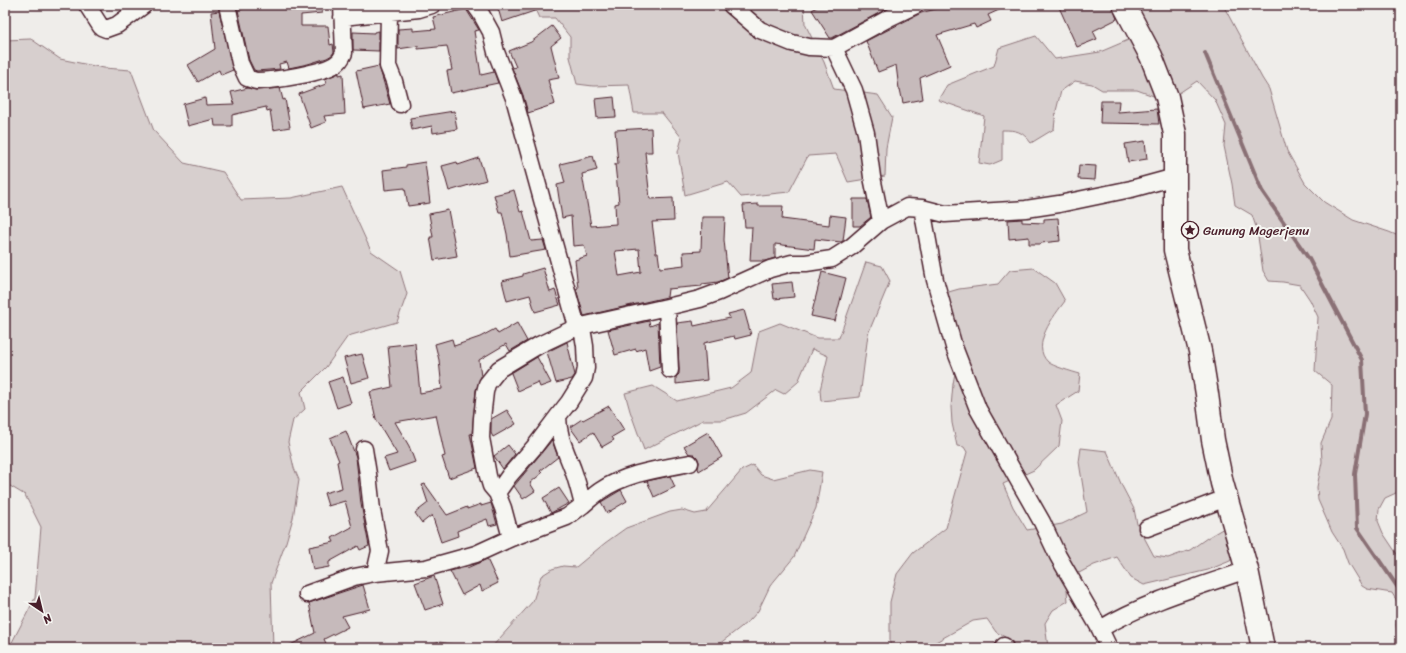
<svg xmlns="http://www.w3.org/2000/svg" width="1406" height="653" viewBox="0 0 1406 653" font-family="Sriracha,sans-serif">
  <rect width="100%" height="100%" fill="#efedea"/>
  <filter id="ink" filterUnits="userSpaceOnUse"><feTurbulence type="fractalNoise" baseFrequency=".025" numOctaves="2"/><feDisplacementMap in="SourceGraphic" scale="8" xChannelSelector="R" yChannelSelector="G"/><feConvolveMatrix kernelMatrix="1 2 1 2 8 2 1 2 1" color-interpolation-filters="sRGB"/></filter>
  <g filter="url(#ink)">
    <path fill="#d7cfce" stroke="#90777c" d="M533 5H804L805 24 824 62 834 89 878 95 892 117 886 148 885 176 848 182 836 154 808 156 789 192 741 197 728 182 685 195 678 152 682 138 662 113H634L629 85 593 86 577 84 570 57V37L555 18H539Z
      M1141 5H1223L1262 78 1269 89 1287 151 1305 183 1324 202 1353 220 1389 232 1401 237V485L1396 493 1385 498 1379 509 1378 521 1383 533 1401 560V648H1399L1396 625 1398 603 1392 593 1367 589 1362 586 1348 563 1343 549 1332 532 1318 500 1317 487 1322 462 1321 443 1331 420 1332 385 1315 371 1318 317 1310 300 1300 285 1283 282 1269 281 1263 271 1257 230 1252 215 1235 205 1232 184 1224 146 1226 125 1215 100 1197 81 1173 97 1159 98 1137 90H1102L1092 84 1075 81 1061 91 1056 111 1054 129 1031 143C1022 131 1017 130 1002 130V160L990 165 979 163 984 116 938 100 947 85 994 66 999 48 1036 36 1055 59 1100 52 1140 35Z
      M31 39 60 59 104 68 131 70 154 131 184 163 223 172 241 200 291 198 342 187 371 251 400 271 407 294 397 322 348 336 326 367 301 392 305 409 293 420 288 442 294 468 299 480 293 518 286 542 271 583 273 648H9L35 598 41 527 25 495 5 483V40Z
      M866 262 882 266 890 281 868 334 860 397 821 401 820 390 828 356 812 349 798 382 784 394 776 390 746 413 723 420H703L644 450 630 411 625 393 653 386 677 401 731 388 751 373 759 331 780 323 817 338H839Z
      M1034 268 1055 283 1065 301C1054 316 1030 345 1048 362 1052 366 1073 372 1080 374L1078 391 1056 405 1062 421 1059 446 1034 470 1003 484 1013 507 1027 530 1062 524 1087 512 1079 462 1081 448 1107 451 1122 486 1134 509 1137 524 1154 556 1168 558 1190 550 1207 538 1224 528 1236 549 1230 561 1208 570 1144 585 1131 578 1117 557 1094 565 1066 580 1068 601 1053 610 1045 623 1048 648H1012L1005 637 996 632 987 619 973 621 934 643 935 648H890V602L897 574 913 553 946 528 967 452 964 447 957 446 952 423 951 407 953 384 960 344 945 293 959 289 998 284 1010 270Z
      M753 465 761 475 773 479 810 470 822 472 816 508 794 557 770 586 758 611 750 620 714 648H491L533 601 541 576 552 569 563 566 576 567 605 543 626 528 670 512 682 510 695 514 706 512 742 470Z
      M440 642 471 648H418Z"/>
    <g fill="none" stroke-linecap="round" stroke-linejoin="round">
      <path stroke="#8a6f74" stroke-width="4" d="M1205 53 1262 191 1309 259 1362 360 1365 414 1355 474 1357 528 1401 592"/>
    </g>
    <path fill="#c6babb" stroke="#4a1f2b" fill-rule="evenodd" d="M242 5H322V13L301 15V26H328L330 45 333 44 334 52 332 55 327 58 308 64 289 68 287 62 279 64 280 69 257 71 254 70 249 60 238 10 243 9Z
      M497 5H546V7L502 22Z
      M820 5H894L832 38H830L812 10Z
      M950 5H1010L988 15 991 21 976 28 974 24 937 35 950 65 920 78 923 99 903 103 900 89H899L896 65 878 72 866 41 921 13Z
      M1058 5H1112L1117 19 1093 31 1097 39 1077 47Z
      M466 9 479 30 474 31 481 75 494 72 498 83 451 93 447 71 452 70 447 46 418 49V46L398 49V29L413 28V31L436 29 433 17Z
      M219 11 233 70 221 75 219 70 198 82 188 65 215 49 211 12Z
      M552 26 561 38 551 46 559 78 548 80 555 104 528 113 523 95 512 68 516 67 509 51 531 42Z
      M379 31V51L353 50V32L374 33V32Z
      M379 66 390 104 364 109 356 71Z
      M339 73V75L343 74 345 114 324 116 326 122 311 128 299 94 326 84 325 79Z
      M248 88 256 90 280 88 283 100 285 99 290 127 273 130 270 110 267 111 266 107 232 115V126H215L214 119 188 126 183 104 205 98 206 105 234 104 231 92Z
      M614 97 616 117 597 118 595 99Z
      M1101 101H1119L1118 112 1157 109 1159 124 1100 123Z
      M454 111 457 129 433 133 432 126 412 130 410 118Z
      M651 128 652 152H645L650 199 673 198 674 221 652 222 656 253H658L660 268 684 265 683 252 701 251 702 217H725L724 240 728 278 718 282 702 284V286L668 289 667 297 584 316 576 289 578 288 575 260 587 256 584 245 573 246 571 216 562 218 557 185 565 183 560 164 593 156 597 170 582 174 591 226 616 224 615 204 619 203 615 164H618L615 130ZM639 249 641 272 619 276 615 251Z
      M1145 141 1147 159 1128 162 1125 144Z
      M479 158 486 180 449 191 442 166 457 162 458 165Z
      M425 162 430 203 408 206 405 188 385 190 383 170 406 167V165Z
      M1079 165 1096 166 1095 180 1078 179Z
      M514 190 520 212 523 211 531 241 543 240 546 250 510 256 507 234 502 212H499L494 195Z
      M853 199H867L871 217 860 226H853Z
      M758 204V206H783L782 219 829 225 830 215 846 217 843 241 841 242 815 239 814 249 775 244V258L765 261H750L752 227H745L743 205Z
      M448 210 457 256 434 260 430 237H433L429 214Z
      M1058 218 1060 241 1041 243V244H1029V237L1009 239 1008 220 1022 219V222L1044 223V219Z
      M543 268 550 292 555 290 560 305 535 312 530 295 507 301 502 281 523 276V274Z
      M822 272 846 278 835 321 811 316Z
      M792 282 794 297 774 299 772 284Z
      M744 310 751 335 735 339 734 336 704 343 707 380 676 384V377L679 374V370L677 323 693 321 694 326 730 318 728 314Z
      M649 321 650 326 658 323 660 367 649 371 645 348 636 351V349L615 355 608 330Z
      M517 323 527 341 510 351 506 344 479 360 481 377 476 390 472 434H470L477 468 449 478 442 457 445 456 436 415 395 422 409 446 415 462 389 471 384 458 397 454 376 419 370 392 392 387 388 346 415 343 420 393 442 389 439 360 435 344 452 339 454 346 480 337 495 329 498 334Z
      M567 342 575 375 572 379 556 383 547 352Z
      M362 354 369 378 351 383 344 358Z
      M537 357 551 383 540 387 538 382 518 391 511 373Z
      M343 377 351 403 337 408 328 382Z
      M609 406 624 430 612 437 614 440 602 447 593 432 580 441 570 427 582 419 583 420Z
      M507 410 516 424 493 437 491 433V419Z
      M346 431 356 457 361 504 369 546 360 550 358 546 329 562V567L313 570 309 547 334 542 332 538 352 527 345 501 328 506 324 493 342 488 337 462 339 461 330 438Z
      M708 432 722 457 699 471 698 468 699 462 697 457 694 454H689L684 446Z
      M552 440 558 457 540 471 542 473 530 483 535 491 523 499 514 486Z
      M508 445 515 454 503 469 494 456Z
      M670 476 675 487 654 497 647 481Z
      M425 484 447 515 467 507V509L481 504V506L491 503 497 524 489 526 487 519 457 531 458 536 441 542 432 515 422 523 415 513 428 503 422 485Z
      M559 488 569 503 551 513 543 498Z
      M621 490 627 501 607 513 601 502Z
      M487 559 498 583 482 591 480 585 462 595 450 571 466 567 467 568Z
      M434 576 443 604 425 610 415 583Z
      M363 585 370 609 342 616 348 627 324 639 328 648H284L315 633 309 603Z"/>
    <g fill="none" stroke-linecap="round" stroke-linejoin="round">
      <defs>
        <path id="street" d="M87 5 101 27 106 29 117 25 144 5
          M227 5 240 63 247 78C250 79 253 80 256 81 271 81 326 73 337 63 341 60 342 57 344 53L342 5
          M475 5 480 12 491 32 496 52 514 98 577 327 583 334 585 346 586 368 584 378 569 402 558 416 536 445 509 476 497 493 491 486 488 476 481 438 482 418 485 392 487 384 499 369 539 345 577 327 667 307 700 299 719 292 770 269 792 263H806L832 259 851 247 881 221 907 207 922 208 945 214 1026 209 1059 204 1131 189 1175 177
          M731 5 760 30 792 43 809 47 834 48 891 17 916 5
          M389 12 388 66 394 81 400 104
          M342 17 419 9 432 5
          M834 48 854 90 866 133 872 177 881 221
          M922 208 935 280 954 347 978 409 1042 522 1058 556 1100 629
          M667 307 670 370
          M364 449 368 474 372 510 380 551 375 573
          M497 493 503 508 511 538 567 517 583 505C580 493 577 481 573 470 566 451 558 437 558 416
          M583 505C588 501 594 495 600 491 626 473 659 469 690 463
          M1147 528 1226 498
          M307 594 354 577 375 573 426 568 476 554 511 538
          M1004 646 1005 648
          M1109 648 1100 629C1145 602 1197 587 1247 570"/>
        <path id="secondary" d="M1124 5 1151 56 1167 97 1175 134V250L1200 351 1207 394 1213 440 1222 483 1247 570 1263 648"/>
      </defs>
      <use href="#street" stroke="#4a1f2b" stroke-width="19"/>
      <use href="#secondary" stroke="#4a1f2b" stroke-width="25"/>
      <use href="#street" stroke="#f6f6f2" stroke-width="16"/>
      <use href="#secondary" stroke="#f6f6f2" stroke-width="22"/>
    </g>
  </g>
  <defs>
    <symbol id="sight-ring" viewBox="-11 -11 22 22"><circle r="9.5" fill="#f6f6f2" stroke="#4a1f2b" stroke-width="1.5"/><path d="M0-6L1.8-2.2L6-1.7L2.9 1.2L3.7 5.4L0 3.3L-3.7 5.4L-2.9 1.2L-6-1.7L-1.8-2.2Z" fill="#4a1f2b"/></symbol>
  </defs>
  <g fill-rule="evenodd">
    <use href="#sight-ring" x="1180" y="220" width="20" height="20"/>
  </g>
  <g text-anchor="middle" stroke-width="4" stroke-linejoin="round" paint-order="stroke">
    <g font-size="13" fill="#4a1f2b" stroke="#f6f6f2" text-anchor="start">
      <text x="1203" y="235">Gunung Magerjenu</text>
    </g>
  </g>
  <rect width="1406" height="653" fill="none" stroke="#f6f6f2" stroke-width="20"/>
  <rect x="10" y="10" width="1386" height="633" fill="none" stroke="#4a1f2b" stroke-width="1.5" filter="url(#ink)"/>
  <g transform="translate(42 611) rotate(145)" stroke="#f6f6f2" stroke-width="3" paint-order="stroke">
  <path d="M0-3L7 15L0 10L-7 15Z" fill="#4a1f2b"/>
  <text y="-6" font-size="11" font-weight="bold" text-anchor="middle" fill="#4a1f2b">N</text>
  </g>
</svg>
